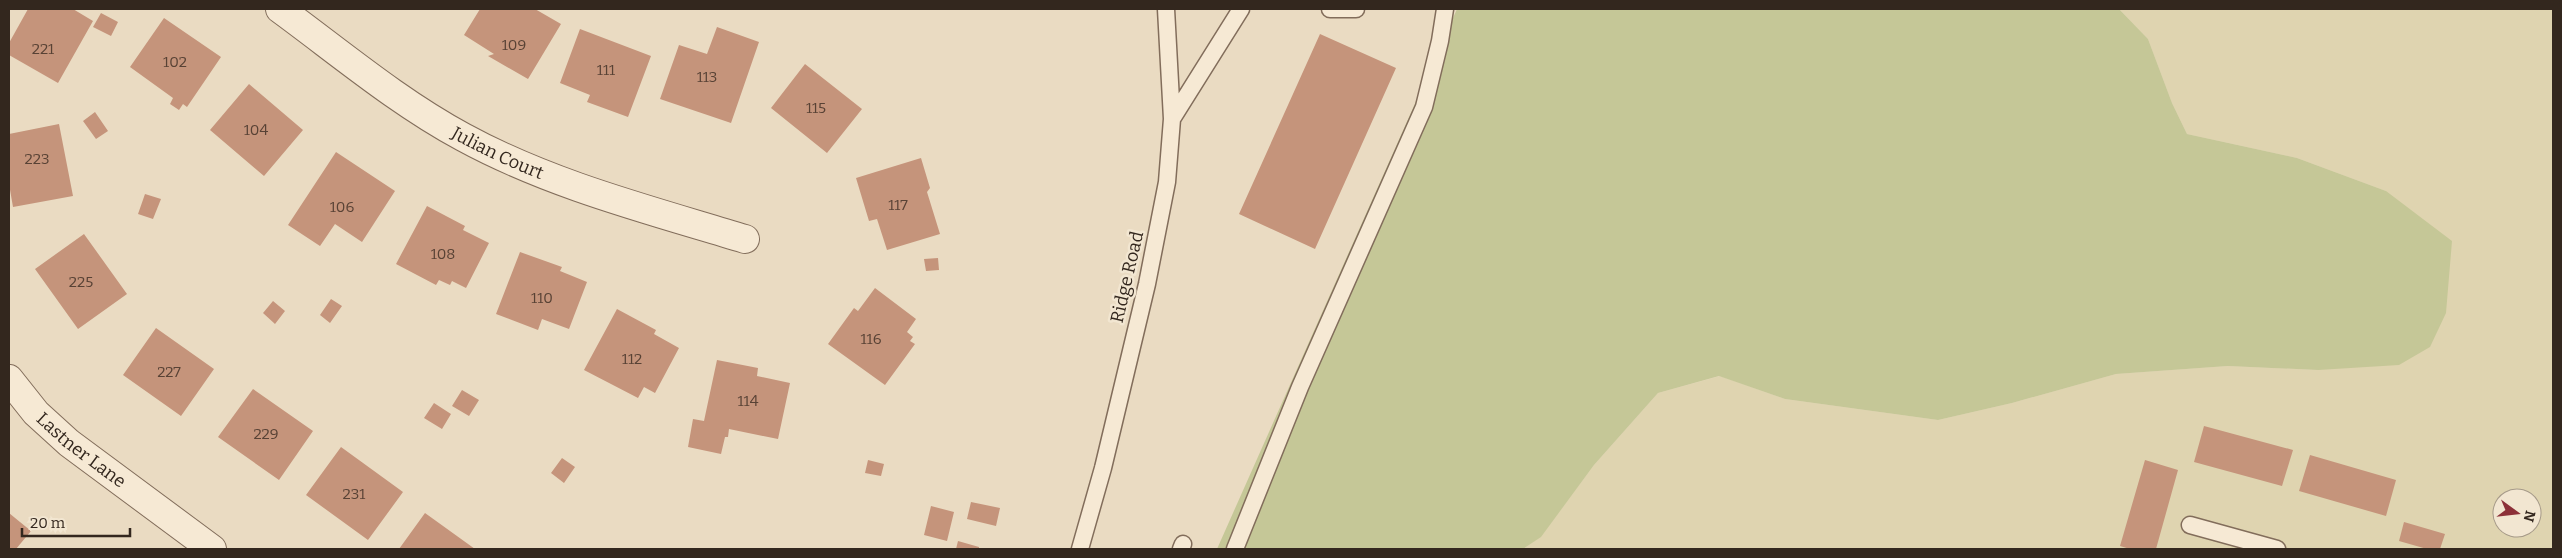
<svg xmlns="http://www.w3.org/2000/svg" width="2562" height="558" viewBox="0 0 2562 558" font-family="Bitter,serif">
  <rect width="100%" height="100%" fill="#eadbc2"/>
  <path fill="#dfd4b0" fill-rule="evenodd" d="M2119 9H2553V549H1523L1541 536 1594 465 1658 393 1720 376 1785 399 1938 420 2012 403 2116 374 2228 366 2318 370 2386 191 2297 158 2187 134 2172 103 2148 39ZM2502 498H2532V528H2502Z"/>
  <path fill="#c5c797" d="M1457 9H2119L2148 39 2172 103 2187 134 2297 158 2386 191 2452 241 2446 313 2430 347 2399 365 2318 370 2228 366 2116 374 2012 403 1938 420 1785 399 1719 376 1658 393 1594 465 1541 537 1523 549H1217Z"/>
  <path fill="#c5947b" d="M28 9H73L93 21 58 83 9 55V43Z
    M480 9H535L561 24 528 79 488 56 494 54 464 35Z
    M101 13 118 22 111 36 93 27Z
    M164 18 221 57 187 107 183 104 179 110 170 104 173 98 130 67Z
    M717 27 759 42 731 123 660 99 679 45 707 54Z
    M580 29 651 56 628 117 587 102 590 95 560 83Z
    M1320 34 1396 68 1315 249 1239 214Z
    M805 64 862 109 827 153 771 108Z
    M249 84 303 130 264 176 210 130Z
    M95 112 108 131 96 139 83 121Z
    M59 124 73 196 13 207 9 184V134Z
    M336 152 395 191 362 242 335 224 320 246 288 225Z
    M921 158 930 188 927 192 940 234 887 250 877 219 869 221 856 178Z
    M145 194 161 199 153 219 138 214Z
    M427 206 465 226 463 230 489 243 466 288 452 281 450 285 439 280 436 285 396 264Z
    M84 234 127 294 78 329 35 269Z
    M520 252 562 267 560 271 587 282 569 329 542 319 538 330 496 314Z
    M938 258 939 270 926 271 924 259Z
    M875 288 916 319 907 332 913 337 910 341 915 344 885 385 828 344 854 308 858 311Z
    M331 299 342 306 330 323 320 315Z
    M273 301 285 311 275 324 263 313Z
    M617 309 656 330 654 334 679 348 655 393 644 387 638 398 584 370Z
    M156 328 214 369 181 416 123 375Z
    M717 360 758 368 757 376 790 383 778 439 729 429 728 437H725L721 454 688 447 693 419 704 421Z
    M253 389 313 431 279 480 218 437Z
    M462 390 479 400 469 416 452 406Z
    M434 403 451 414 442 429 424 418Z
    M2204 426 2293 450 2282 486 2194 462Z
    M341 447 403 492 368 540 306 495Z
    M2310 455 2396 480 2386 516 2299 491Z
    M562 458 575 467 564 483 551 473Z
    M868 460 884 464 881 476 865 473Z
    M2145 460 2178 470 2156 549H2130L2120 546Z
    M971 502 1000 508 996 526 967 519Z
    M931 506 954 512 947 541 924 535Z
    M9 513 31 531 16 549H9Z
    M425 513 475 549H399Z
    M2404 522 2445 534 2440 549H2427L2399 541Z
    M958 541 979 547V549H956Z"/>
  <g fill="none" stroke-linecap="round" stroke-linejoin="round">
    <defs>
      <path id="service" d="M1330 9H1356
        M1172 119 1241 9
        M2190 525 2277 549
        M1080 549 1103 468 1147 284 1167 182 1172 119 1166 9
        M1181 549 1183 544
        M1235 549 1300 387 1424 107 1440 41 1445 9"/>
      <g id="minor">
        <path id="s1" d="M280 9C340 53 398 102 463 137 551 185 650 210 745 239"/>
      </g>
      <g id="tertiary">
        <path id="s2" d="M9 379 36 413 69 443 212 549"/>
      </g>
    </defs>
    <use href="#service" stroke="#826d5b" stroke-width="19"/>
    <use href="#minor" stroke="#826d5b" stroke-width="30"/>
    <use href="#tertiary" stroke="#826d5b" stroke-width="30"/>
    <use href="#service" stroke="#f6e9d4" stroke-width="16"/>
    <use href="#minor" stroke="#f6e9d4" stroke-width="28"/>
    <use href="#tertiary" stroke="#f6e9d4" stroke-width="28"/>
  </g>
  <g text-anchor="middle" stroke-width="5" stroke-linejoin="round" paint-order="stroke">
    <g font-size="15" fill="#584235">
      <text x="514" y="50">109</text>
      <text x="43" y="54">221</text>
      <text x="175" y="67">102</text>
      <text x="606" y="75">111</text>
      <text x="707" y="82">113</text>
      <text x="816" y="113">115</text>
      <text x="256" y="135">104</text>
      <text x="37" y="164">223</text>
      <text x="898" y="210">117</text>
      <text x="342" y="212">106</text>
      <text x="443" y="259">108</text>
      <text x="81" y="287">225</text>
      <text x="542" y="303">110</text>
      <text x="871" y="344">116</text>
      <text x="632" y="364">112</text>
      <text x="169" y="377">227</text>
      <text x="748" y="406">114</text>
      <text x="266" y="439">229</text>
      <text x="354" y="499">231</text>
    </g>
    <g font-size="18" fill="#33271e" stroke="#f2e6d1">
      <text dy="6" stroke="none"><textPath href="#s1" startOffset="262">Julian Court</textPath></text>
      <text transform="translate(1127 277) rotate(-77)" y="6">Ridge Road</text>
      <text dy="6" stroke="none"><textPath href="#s2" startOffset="102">Lastner Lane</textPath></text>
    </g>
  </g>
  <rect width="2562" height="558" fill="none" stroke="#33271e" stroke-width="20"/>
  <g transform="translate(2517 513) rotate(105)"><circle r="24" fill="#f2e6d1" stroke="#a69a89"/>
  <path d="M0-4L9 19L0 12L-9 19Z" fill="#8c3038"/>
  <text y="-8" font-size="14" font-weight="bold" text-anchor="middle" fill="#33271e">N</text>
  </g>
  <path d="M22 528v8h108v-8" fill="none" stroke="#33271e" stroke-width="2.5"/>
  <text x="30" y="528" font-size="15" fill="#33271e" stroke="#f2e6d1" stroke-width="4" paint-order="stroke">20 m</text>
</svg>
